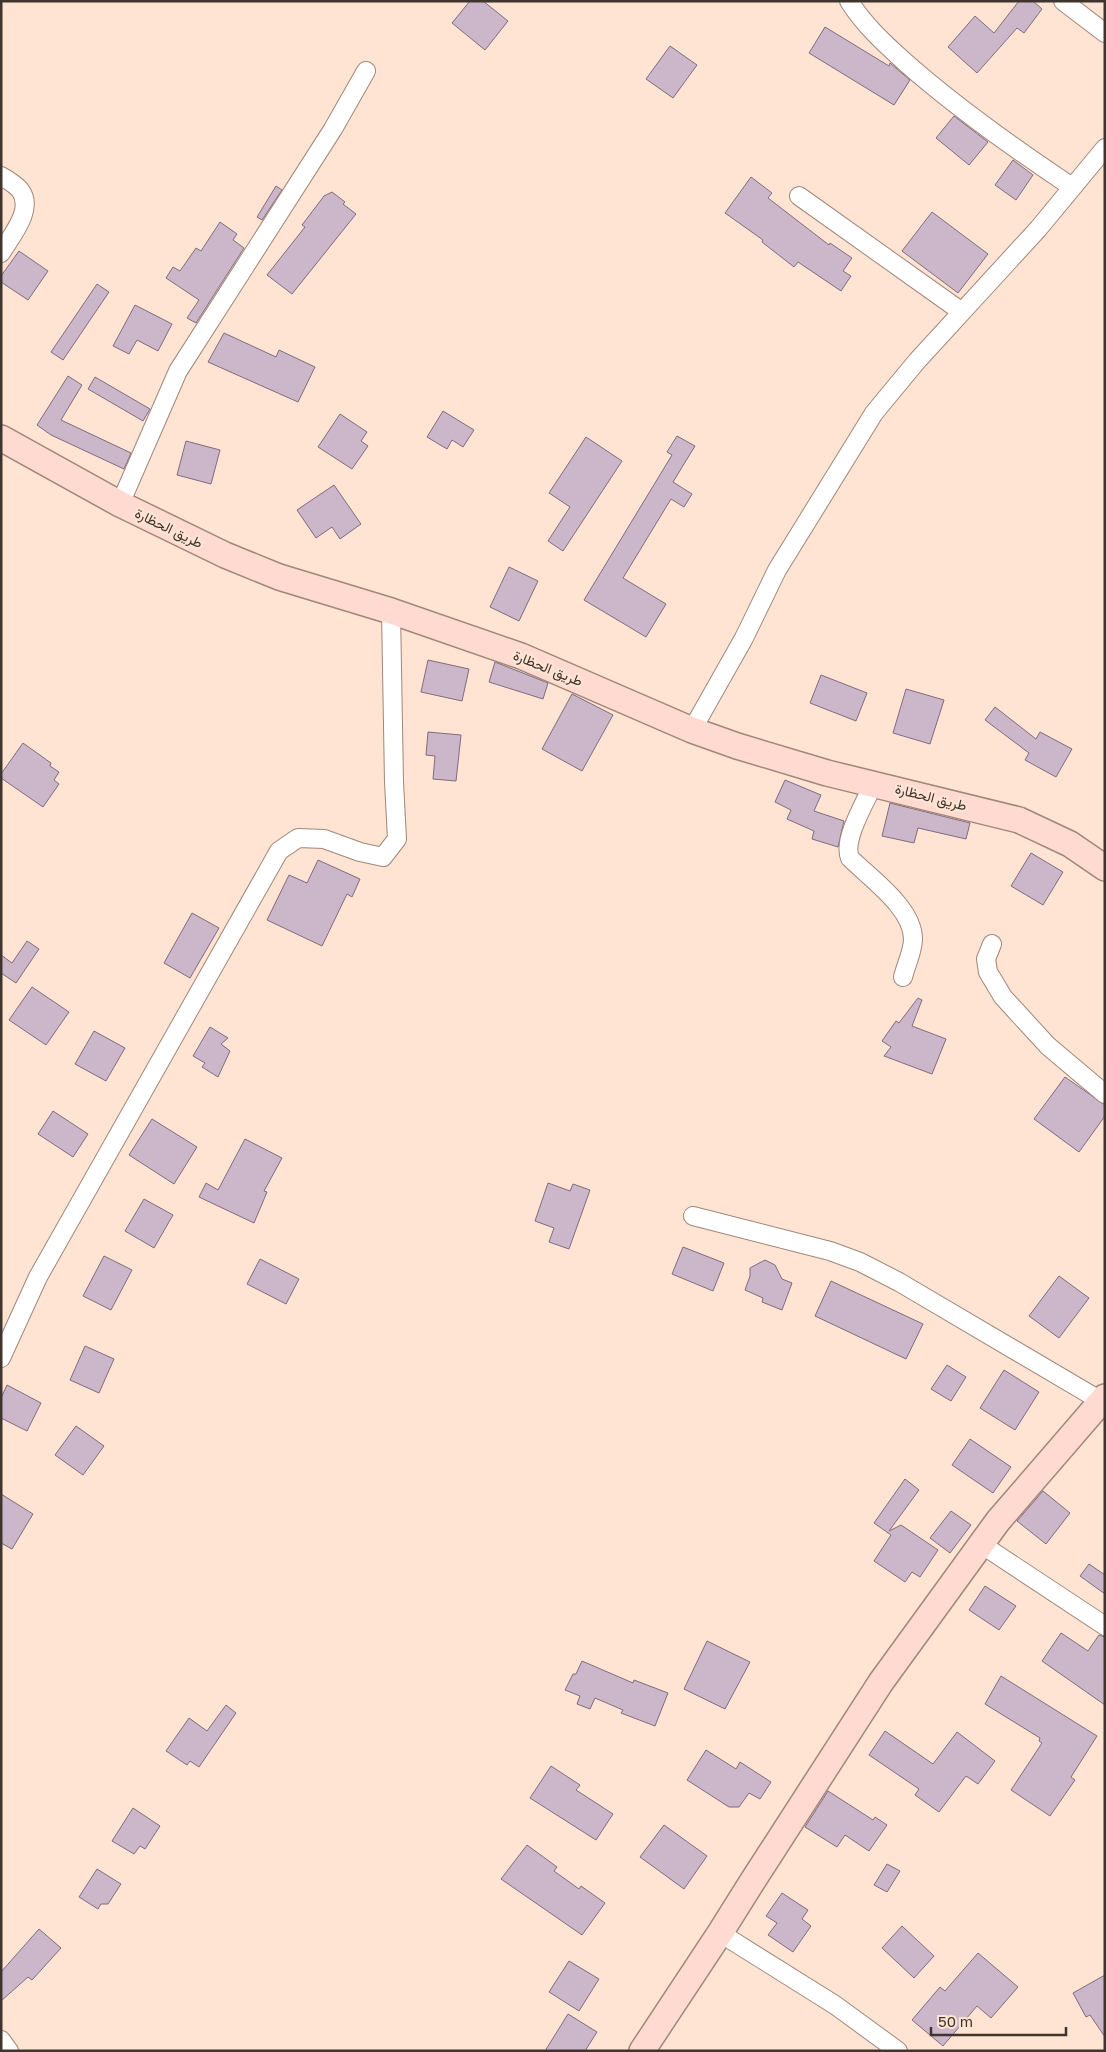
<svg xmlns="http://www.w3.org/2000/svg" width="1106" height="2052" viewBox="0 0 1106 2052" font-family="'Golos Text',Vazirmatn,sans-serif">
  <rect width="100%" height="100%" fill="#ffe3d3"/>
  <path fill="#ccb6ca" stroke="#806c7e" d="M470 1H483L508 21 485 50 452 23Z
    M1019 1H1033L1042 9 1024 33 1017 28 977 73 948 47 975 16 994 33Z
    M825 27 889 66 890 63 910 80 894 105 809 53Z
    M670 46 697 65 673 98 646 79Z
    M954 116 988 142 969 165 936 138Z
    M1013 160 1033 175 1016 200 995 185Z
    M751 177 772 193 768 198 829 245 830 243 852 258 843 271 851 276 841 291 798 262 794 267 762 242 763 240 725 213Z
    M276 186 282 190 262 220 257 217Z
    M332 192 345 202 343 204 356 214 292 294 267 275 305 227 302 225 324 196Z
    M932 212 988 254 958 293 902 251Z
    M220 222 237 234 233 240 244 248 196 323 187 318 199 300 166 278 173 267 180 271 196 248 201 251Z
    M19 251 48 271 28 300 1 282V276Z
    M97 284 109 292 63 360 51 352Z
    M135 305 172 324 158 351 137 340 129 354 113 346Z
    M224 333 276 357 279 350 315 367 298 402 208 362Z
    M68 376 82 385 61 420 131 453 124 469 51 435 37 425Z
    M95 377 150 409 143 421 88 389Z
    M443 411 474 430 463 447 452 440 447 449 427 437Z
    M340 414 367 432 361 441 368 446 352 469 318 447Z
    M677 436 695 446 673 482 692 494 684 507 671 499 623 578 666 604 646 637 584 600 672 455 667 452Z
    M586 437 622 461 563 551 548 541 570 507 549 493Z
    M186 441 220 450 211 484 177 475Z
    M334 485 361 524 340 539 332 527 316 538 297 510Z
    M509 567 538 581 519 621 490 607Z
    M428 660 469 669 462 701 421 692Z
    M495 662 548 683 543 699 489 682Z
    M821 675 867 693 856 721 810 703Z
    M906 689 944 700 930 744 893 733Z
    M572 694 613 715 582 771 542 749Z
    M995 707 1036 739 1040 732 1072 749 1056 777 1025 760 1029 753 985 720Z
    M428 732 461 735 456 781 433 779 435 756 426 755Z
    M23 743 51 763 50 766 59 772 54 780 59 784 43 807 1 778V774Z
    M785 780 821 795 814 811 844 821 838 847 812 839 814 831 787 819 791 810 775 802Z
    M890 803 970 823 966 839 918 828 914 843 882 836Z
    M1031 853 1063 872 1043 905 1011 886Z
    M318 860 360 879 352 897 347 894 322 946 267 920 289 875 307 883Z
    M192 913 219 928 190 978 164 963Z
    M27 941 39 949 16 983 1 973V955L12 963Z
    M32 987 69 1012 46 1045 9 1020Z
    M918 998 922 1000 912 1026 946 1039 932 1074 884 1056 891 1047 882 1041 896 1021 899 1023Z
    M210 1027 228 1038 221 1044 230 1051 218 1077 202 1067 205 1063 193 1056Z
    M94 1031 125 1048 106 1081 75 1064Z
    M1065 1077 1105 1105V1116L1079 1152 1034 1119Z
    M53 1111 88 1134 73 1157 38 1134Z
    M152 1119 197 1147 174 1184 129 1155Z
    M245 1139 282 1158 264 1191 267 1192 254 1223 199 1197 206 1183 218 1190Z
    M548 1183 570 1191 573 1184 590 1190 569 1249 549 1242 554 1228 535 1221Z
    M144 1199 173 1215 154 1248 125 1231Z
    M683 1247 724 1263 713 1291 672 1274Z
    M104 1256 132 1270 111 1310 83 1296Z
    M260 1259 299 1279 286 1304 247 1284Z
    M765 1260 775 1265 782 1279 792 1283 782 1310 762 1302 763 1298 745 1290 750 1276V1268Z
    M1059 1276 1089 1298 1059 1338 1029 1316Z
    M831 1281 923 1324 906 1359 815 1316Z
    M85 1346 114 1359 99 1393 70 1380Z
    M947 1365 966 1377 951 1401 931 1389Z
    M1004 1370 1039 1392 1015 1430 980 1408Z
    M7 1385 41 1403 27 1431 1 1418V1398Z
    M76 1426 104 1446 83 1475 55 1455Z
    M970 1439 1011 1467 993 1493 952 1465Z
    M905 1479 919 1490 889 1531 901 1525 938 1550 920 1577 912 1572 905 1582 874 1561 891 1535 874 1523Z
    M1043 1491 1070 1513 1046 1544 1017 1521Z
    M1 1494 33 1514 12 1549 1 1543Z
    M951 1511 971 1525 950 1553 930 1538Z
    M1089 1564 1105 1575V1594L1080 1576Z
    M985 1586 1016 1606 999 1630 969 1610Z
    M1061 1633 1088 1651 1099 1635 1105 1637V1705L1042 1661Z
    M707 1641 750 1662 725 1709 684 1689Z
    M582 1661 633 1683 634 1680 668 1693 655 1726 621 1713 623 1710 595 1698 590 1709 577 1704 580 1696 565 1690 573 1674H576Z
    M1001 1676 1097 1736 1071 1777 1075 1780 1050 1816 1011 1790 1042 1743 1039 1741 1040 1738 985 1704Z
    M226 1705 236 1713 199 1767 190 1761 187 1765 166 1751 189 1718 207 1731Z
    M885 1731 933 1764 957 1732 995 1761 978 1784 966 1776 939 1812 915 1795 919 1789 869 1755Z
    M706 1750 736 1769 740 1762 771 1782 760 1799 749 1793 739 1807H729L687 1780Z
    M551 1766 580 1785 576 1790 613 1814 596 1840 530 1798Z
    M828 1791 873 1820 875 1817 887 1825 869 1851 845 1835 837 1847 805 1827Z
    M133 1808 160 1826 145 1849 140 1846 134 1854 112 1841Z
    M664 1825 707 1856 684 1889 640 1857Z
    M527 1845 557 1867 554 1871 579 1889 581 1886 605 1903 582 1935 501 1879Z
    M887 1864 900 1871 887 1892 874 1885Z
    M97 1869 121 1884 108 1904H101L98 1909 79 1897Z
    M782 1893 808 1910 802 1919 811 1926 793 1952 768 1935 777 1923 766 1916Z
    M902 1926 934 1956 914 1978 882 1948Z
    M39 1929 61 1948 32 1980 28 1977 1 2001V1972Z
    M978 1953 1018 1987 991 2018 977 2006 943 2046 912 2020 940 1987 945 1991Z
    M569 1961 599 1979 579 2011 549 1992Z
    M1105 1975V2037L1090 2015 1086 2017 1073 1993Z
    M568 2014 597 2032 585 2051H545Z"/>
  <g fill="none" stroke-linecap="round" stroke-linejoin="round">
    <defs>
      <path id="street" d="M849 1C864 25 885 44 906 63 958 109 1015 149 1072 187
        M1063 1 1105 33
        M1 176C8 180 15 184 20 190 35 209 11 236 1 253
        M799 196 962 312
        M120 504 178 371 333 129 366 71
        M692 730 744 638 777 570 874 413 917 361 1038 229 1105 148
        M874 783C866 801 842 840 850 858 871 879 913 908 913 939 913 951 906 965 903 977
        M992 944 986 959 988 972 1003 997 1048 1046 1105 1094
        M693 1216 830 1251 860 1262 899 1282 1101 1401
        M1 1358 38 1277 279 851 298 838 324 839 360 852 383 857 397 839 394 782 391 611
        M981 1544 1105 1626
        M720 1933 835 2005 898 2051
        M1 2040 9 2051"/>
      <path id="secondary" d="M1 438 120 504 225 555 279 577 391 611 521 656 692 730 737 746 827 773 1019 820 1070 844 1105 868
        M642 2051 720 1933 752 1882 881 1682 998 1521 1105 1397"/>
    </defs>
    <use href="#street" stroke="#a08778" stroke-width="20"/>
    <use href="#secondary" stroke="#a08778" stroke-width="28"/>
    <use href="#street" stroke="#fff" stroke-width="18"/>
    <use href="#secondary" stroke="#fedad0" stroke-width="25"/>
  </g>
  <g text-anchor="middle" stroke-width="5" stroke-linejoin="round" paint-order="stroke">
    <g font-size="14" fill="#3f342e" stroke="#ffe3d3">
      <text transform="translate(169 528) rotate(26)" y="5">طريق الحظارة</text>
      <text transform="translate(548 668) rotate(22)" y="5">طريق الحظارة</text>
      <text transform="translate(931 797) rotate(14)" y="5">طريق الحظارة</text>
    </g>
  </g>
  <rect width="1106" height="2052" fill="none" stroke="#3f342e" stroke-width="5"/>
  <path d="M931 2027v8h135v-8" fill="none" stroke="#3f342e" stroke-width="2.5"/>
  <text x="938" y="2027" font-size="15" fill="#3f342e" stroke="#ffe3d3" stroke-width="4" paint-order="stroke">50 m</text>
</svg>
